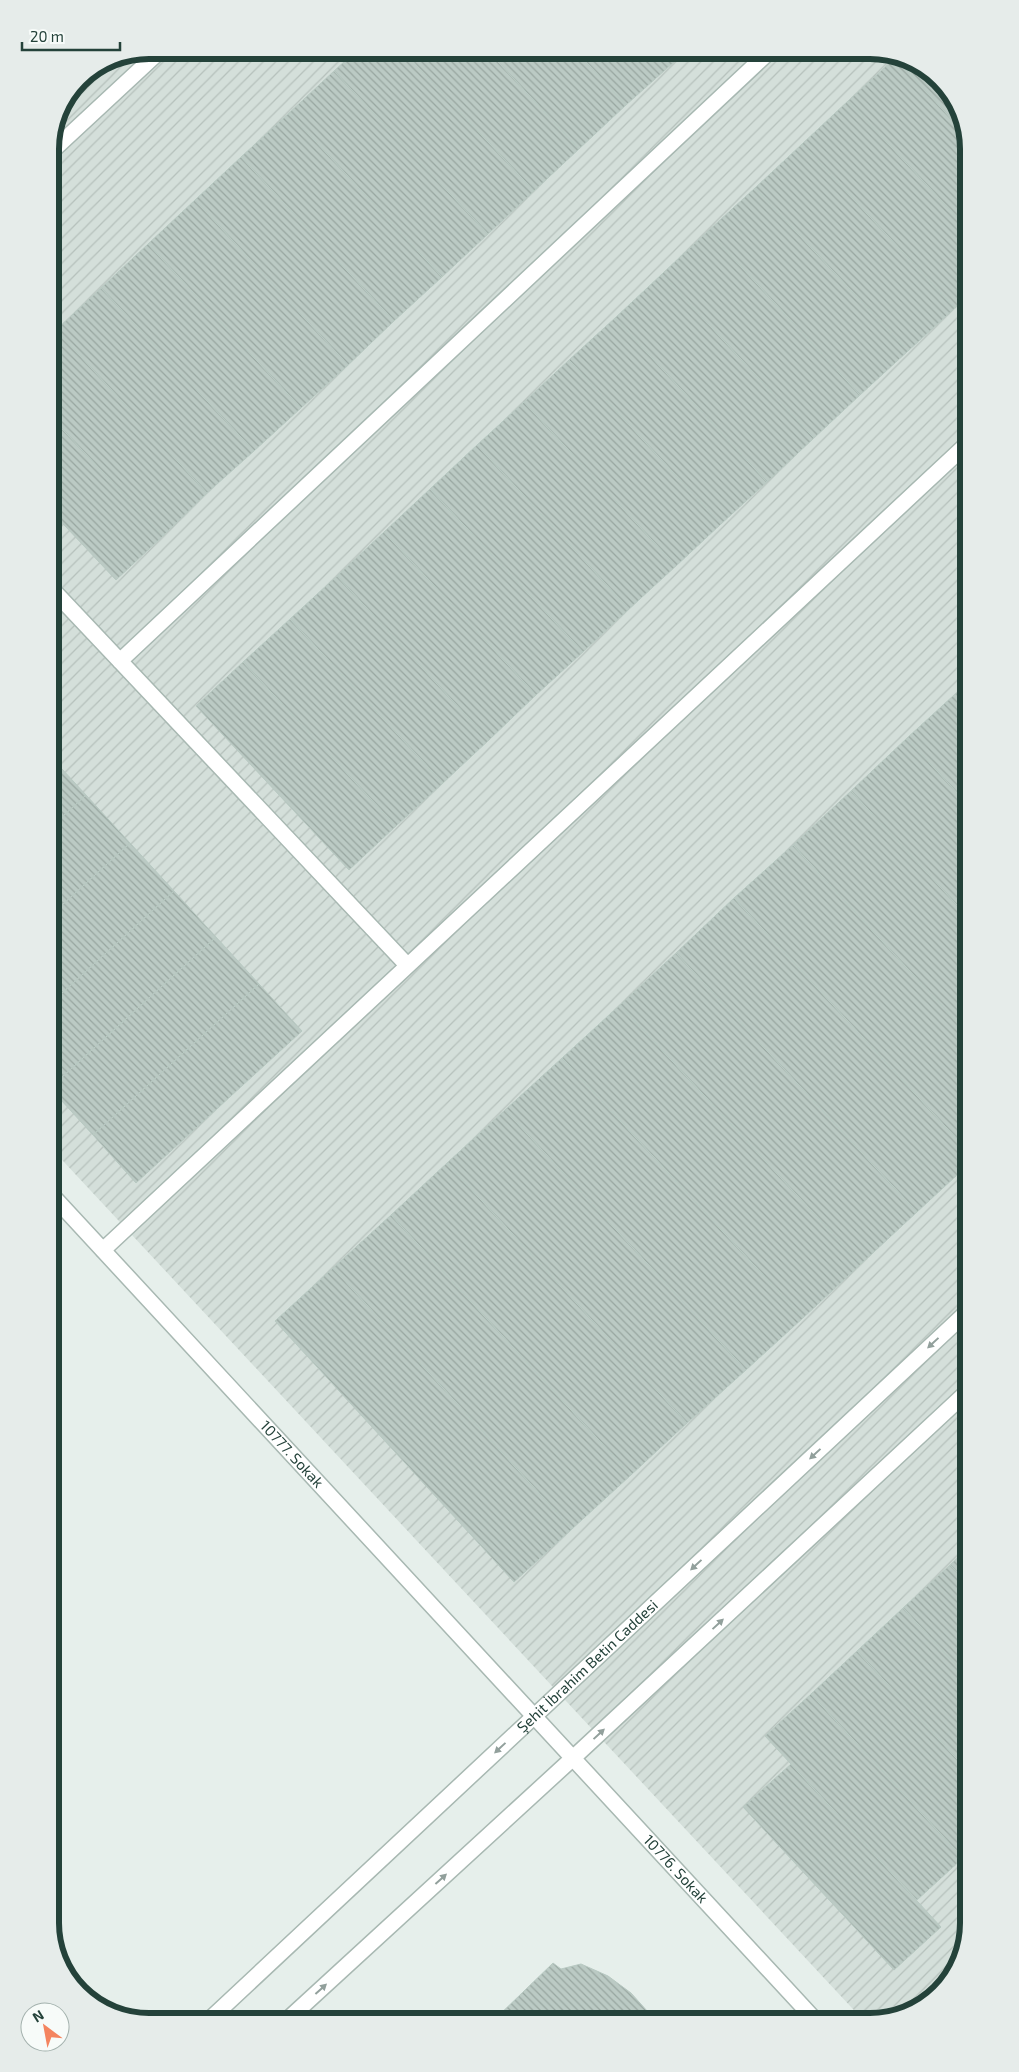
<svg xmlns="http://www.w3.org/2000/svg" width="1019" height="2072" viewBox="0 0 1019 2072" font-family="'Exo 2',sans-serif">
  <defs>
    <pattern id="industrial-furrows" width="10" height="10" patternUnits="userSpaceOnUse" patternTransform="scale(1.25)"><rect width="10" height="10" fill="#d4dfda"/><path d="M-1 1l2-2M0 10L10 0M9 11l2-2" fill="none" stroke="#b6c1bc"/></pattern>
    <pattern id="building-back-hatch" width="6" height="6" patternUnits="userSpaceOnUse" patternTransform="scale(1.25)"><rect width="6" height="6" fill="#bbcac4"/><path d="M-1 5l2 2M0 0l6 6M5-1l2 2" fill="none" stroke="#98a6a0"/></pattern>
  </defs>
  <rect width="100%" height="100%" fill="#e6efeb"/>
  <path fill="url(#industrial-furrows)" d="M149 50H877L930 70 962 111 969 149V1923L952 1978 908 2015 865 2022 50 1147V143L58 111 79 79 111 57Z"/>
  <path fill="url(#building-back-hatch)" stroke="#b8c9c2" d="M357 50H402L534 191 488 234 334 71Z
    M402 50H487L579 149 534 191Z
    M487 50H575L626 105 579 149Z
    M575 50H663L674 62 626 105Z
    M663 50H686L674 62Z
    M895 57 930 70 962 111 966 135Z
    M895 58 966 135 969 149V230L848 101Z
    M334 71 488 234 442 277 289 113Z
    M848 101 969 230V294L955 308 802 144Z
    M289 113 442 277 394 321 241 157Z
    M802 144 955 308 908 351 755 188Z
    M241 157 394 321 348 365 195 200Z
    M755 188 908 351 860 395 708 231Z
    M195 200 348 365 301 408 148 244Z
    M708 231 860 395 814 438 662 274Z
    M148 244 301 408 254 451 101 288Z
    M662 274 814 438 767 482 615 318Z
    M101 288 254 451 207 493 56 330Z
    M615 318 767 482 721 524 569 360Z
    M56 330 207 493 163 536 50 416V335Z
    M569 360 721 524 676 566 524 402Z
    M524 402 676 566 629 609 477 445Z
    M50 416 163 536 116 580 50 510Z
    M477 445 629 609 583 652 430 489Z
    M430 489 583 652 536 695 384 532Z
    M384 532 536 695 489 740 337 576Z
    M337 576 489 740 443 783 290 619Z
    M290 619 443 783 396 826 243 662Z
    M243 662 396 826 349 870 196 706Z
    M965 685 969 689V806L907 738Z
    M907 738 969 806V918L851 791Z
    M50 756 86 795 50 828Z
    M851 791 969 918V1035L793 845Z
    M86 795 130 843 50 916V828Z
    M130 843 174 891 50 1004V916Z
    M793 845 969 1035V1152L734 898Z
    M174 891 216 937 50 1088V1004Z
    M734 898 969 1152V1164L917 1212 676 953Z
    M216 937 259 984 93 1135 50 1088Z
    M676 953 917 1212 861 1264 620 1005Z
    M259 984 302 1031 136 1183 93 1135Z
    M620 1005 861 1264 803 1318 562 1058Z
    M562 1058 803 1318 746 1370 505 1110Z
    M505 1110 746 1370 687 1423 447 1163Z
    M447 1163 687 1423 631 1475 391 1215Z
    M391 1215 631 1475 572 1529 333 1268Z
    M333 1268 572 1529 514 1582 275 1321Z
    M969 1547V1585L950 1565Z
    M950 1565 969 1585V1679L903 1608Z
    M903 1608 969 1679V1772L857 1651Z
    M857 1651 969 1772V1852L963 1858 811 1694Z
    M811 1694 963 1858 917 1900 765 1736Z
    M791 1764 941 1927 894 1970 743 1807Z
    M553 1963 561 1969 581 1964 608 1976 631 1993 657 2022H492Z"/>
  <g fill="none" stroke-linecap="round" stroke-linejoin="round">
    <defs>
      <g id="minor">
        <path d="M50 153 161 50"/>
        <path d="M50 587 407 965"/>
        <path d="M120 661 771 50"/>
        <path id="s1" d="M50 1193 817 2022"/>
        <path d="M103 1250 969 442"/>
        <path id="s2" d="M207 2022 969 1310"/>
        <path d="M285 2022 573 1758 969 1390"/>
      </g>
    </defs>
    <use href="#minor" stroke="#a8b8b2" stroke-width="18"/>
    <use href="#minor" stroke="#fff" stroke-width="15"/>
  </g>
  <defs><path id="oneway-solid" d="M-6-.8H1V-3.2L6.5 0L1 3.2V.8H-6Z" transform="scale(1.25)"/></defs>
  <g fill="#92a09c">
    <use href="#oneway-solid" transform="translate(933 1343) rotate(137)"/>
    <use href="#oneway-solid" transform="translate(815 1454) rotate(137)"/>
    <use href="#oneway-solid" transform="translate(696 1565) rotate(137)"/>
    <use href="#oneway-solid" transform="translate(718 1624) rotate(-43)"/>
    <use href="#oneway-solid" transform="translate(599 1734) rotate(-43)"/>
    <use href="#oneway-solid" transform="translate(500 1748) rotate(137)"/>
    <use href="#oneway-solid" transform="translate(441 1879) rotate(-42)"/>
    <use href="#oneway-solid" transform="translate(321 1989) rotate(-42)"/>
  </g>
  <g text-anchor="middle" stroke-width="4.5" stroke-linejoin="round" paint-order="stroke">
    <g font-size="15" fill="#24423a" stroke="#f7fbf9">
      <text dy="5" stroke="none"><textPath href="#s1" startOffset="356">10777. Sokak</textPath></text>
      <text dy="5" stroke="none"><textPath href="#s2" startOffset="521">Şehit İbrahim Betin Caddesi</textPath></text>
      <text dy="5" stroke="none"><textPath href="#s1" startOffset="921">10776. Sokak</textPath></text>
    </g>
  </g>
  <path d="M0 0H1019V2072H0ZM149 59H870A90 90 0 0 1 960 149V1923A90 90 0 0 1 870 2013H149A90 90 0 0 1 59 1923V149A90 90 0 0 1 149 59Z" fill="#e6ecea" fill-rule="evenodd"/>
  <path fill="none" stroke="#24423a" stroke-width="6" d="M149 59H870A90 90 0 0 1 960 149V1923A90 90 0 0 1 870 2013H149A90 90 0 0 1 59 1923V149A90 90 0 0 1 149 59Z"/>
  <g transform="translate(45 2027) rotate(328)"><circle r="24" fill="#f7fbf9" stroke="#a3b1ad"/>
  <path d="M0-4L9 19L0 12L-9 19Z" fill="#f4845f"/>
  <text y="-8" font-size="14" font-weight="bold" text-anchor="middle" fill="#24423a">N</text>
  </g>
  <path d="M22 42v8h98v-8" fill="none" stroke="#24423a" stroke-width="2.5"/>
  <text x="30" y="42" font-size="15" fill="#24423a" stroke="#f7fbf9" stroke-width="4" paint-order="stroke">20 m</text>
</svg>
